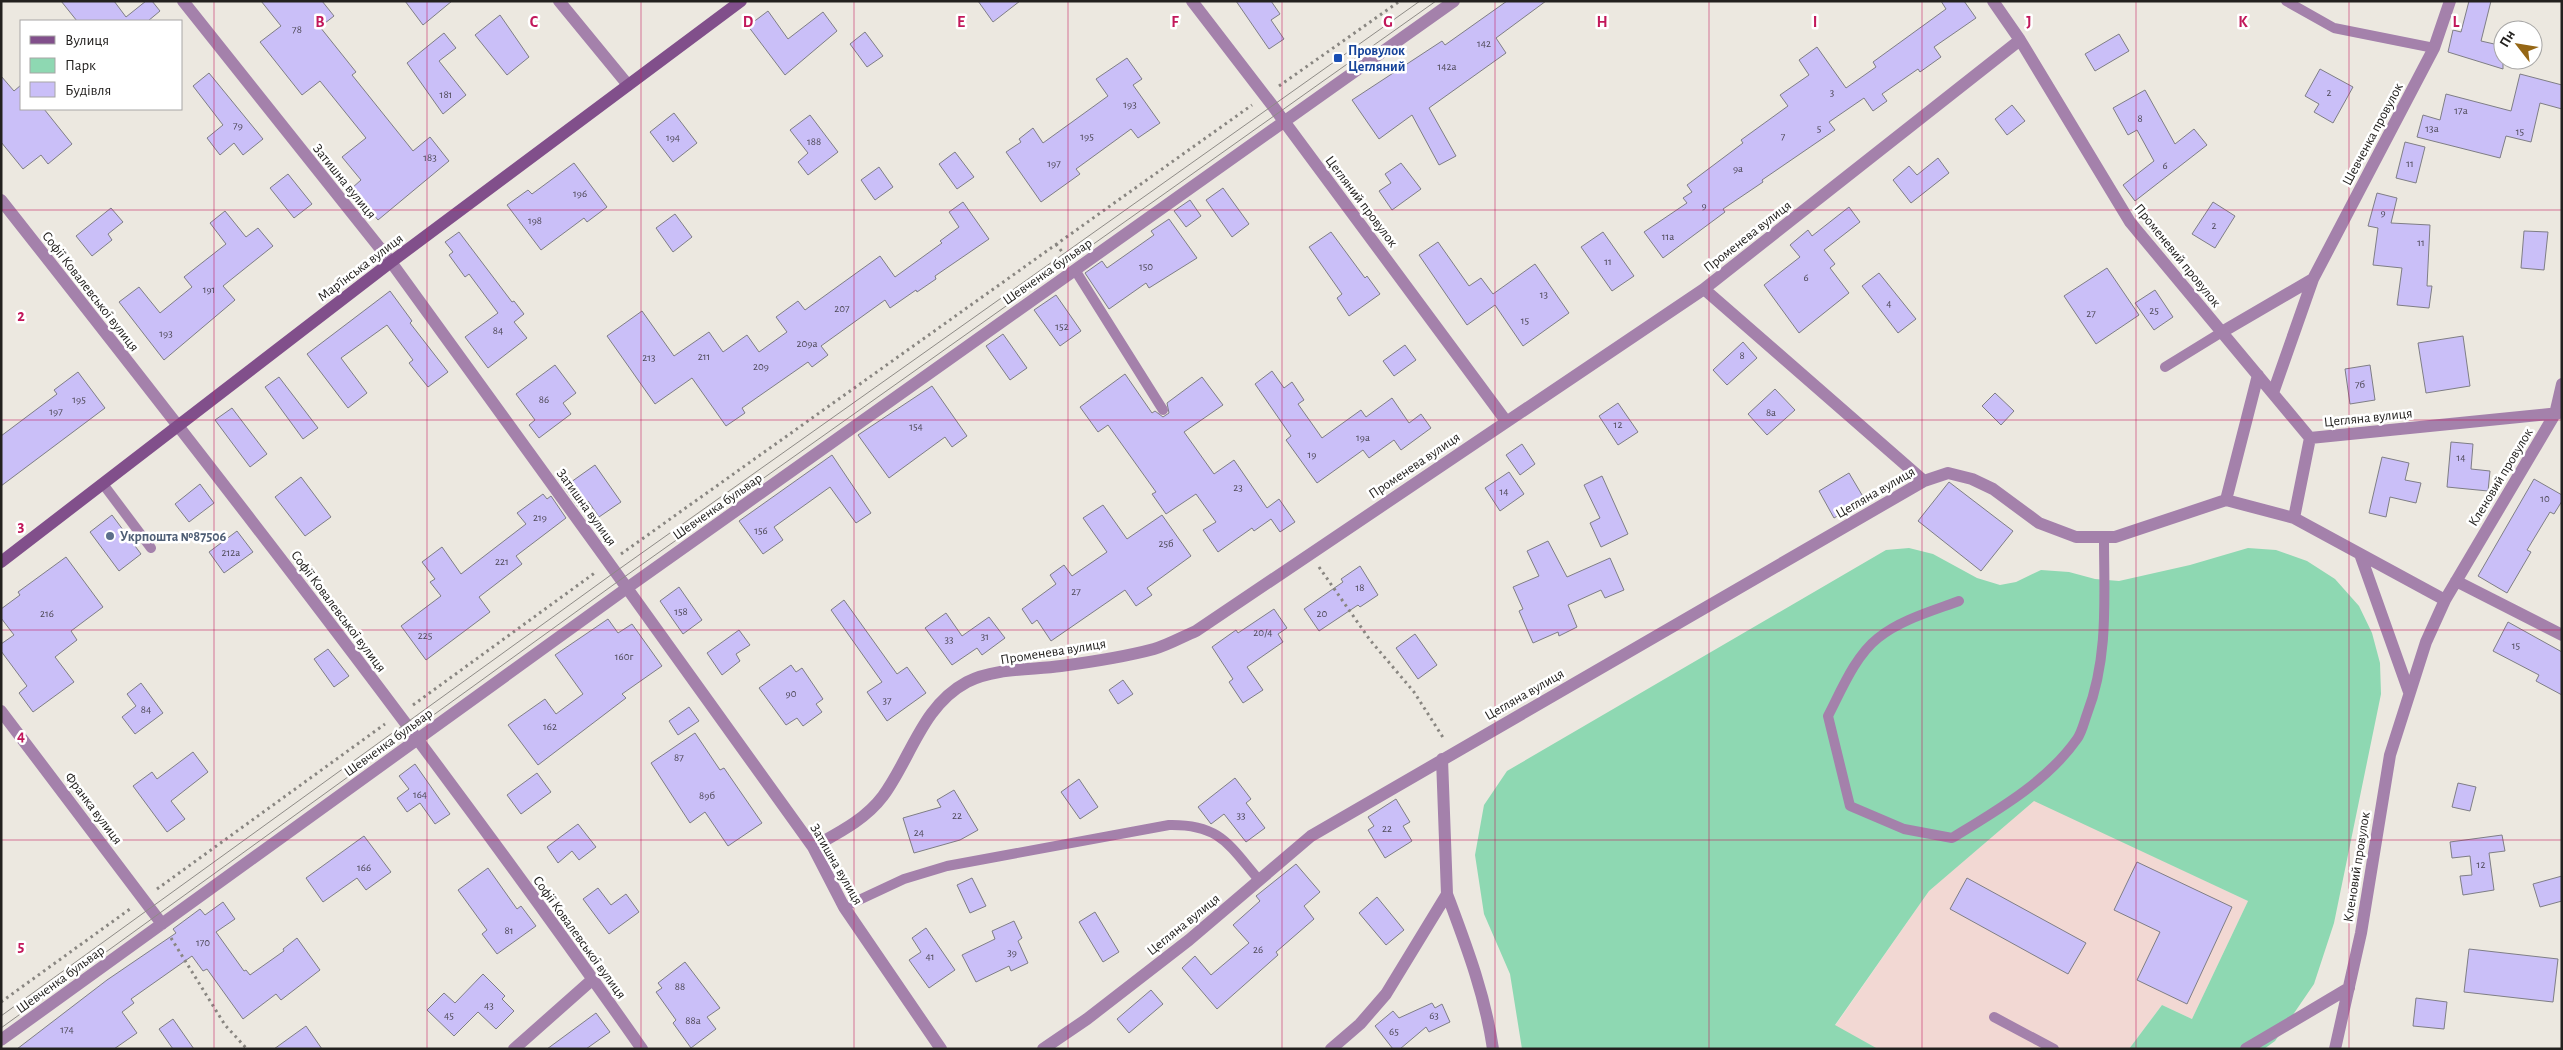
<svg xmlns="http://www.w3.org/2000/svg" width="2563" height="1050" viewBox="0 0 2563 1050" font-family="'Alegreya Sans',sans-serif">
  <rect width="100%" height="100%" fill="#ece8e0"/>
  <path fill="#f2d8d3" d="M2034 800 2248 901 2192 1019 2162 1005 2129 1049H1878L1835 1026 1929 891Z"/>
  <path fill="#8ed8b2" d="M1909 548 1933 554 1977 578 2000 585 2016 582 2041 570 2069 572 2095 579 2119 581 2190 565 2248 548 2276 550 2307 561 2335 579 2359 606 2372 633 2380 663 2381 694 2334 923 2314 984 2275 1041 2264 1049H2129L2162 1005 2192 1019 2248 901 2034 801 1929 891 1835 1025 1878 1049H1522L1510 974 1484 914 1475 855 1484 805 1507 771 1886 550Z"/>
  <path fill="#cabff8" stroke="#7f7e85" d="M61 1H114L126 17 146 1H152L160 11 148 21H77Z
    M261 1H322L334 16 320 27 356 72 352 75 413 151 430 137 449 161 378 220 352 188 361 180 342 157 366 138 320 81 302 95 260 42 281 26Z
    M405 1H452L423 25Z
    M978 1H1020L993 22Z
    M1236 1H1271L1280 14 1271 20 1284 39 1269 49Z
    M1507 1H1546L1496 38 1506 53 1429 108 1456 156 1439 165 1412 115 1379 139 1352 100 1442 41 1445 45Z
    M1941 1H1964L1976 18 1934 47 1941 57 1920 72 1918 69 1882 94 1887 101 1873 111 1864 98 1829 122 1835 130 1762 180 1763 182 1723 209 1725 212 1663 258 1644 232 1687 203 1683 198 1692 192 1687 185 1743 143 1741 140 1788 106 1780 95 1809 75 1799 60 1817 47 1846 88 1876 67 1873 62 1946 9Z
    M2469 1H2491L2481 41 2503 46V69L2448 52 2453 30 2461 32Z
    M768 11 788 39 823 12 837 31 785 75 748 26Z
    M500 15 529 57 507 75 475 35Z
    M865 32 883 56 867 67 850 44Z
    M444 33 456 48 439 61 466 95 443 114 407 63Z
    M2119 34 2129 51 2095 71 2085 54Z
    M1127 58 1142 79 1133 85 1160 123 1138 138 1131 129 1076 169 1080 174 1041 202 1006 152 1021 142 1019 139 1033 128 1043 143 1108 96 1096 79Z
    M2320 69 2353 87 2333 123 2314 112 2319 104 2305 96Z
    M209 73 263 139 243 155 234 143 220 155 207 138 223 125 193 86Z
    M2520 74 2562 85V109L2540 103 2531 142 2506 136 2500 158 2417 137 2423 115 2440 120 2446 94 2511 111Z
    M1 76 14 91 21 85V109H44L72 144 48 164 41 155 23 169 1 142Z
    M2145 90 2175 144 2194 129 2207 145 2135 201 2123 185 2154 161 2137 130 2128 135 2113 108Z
    M2012 105 2025 121 2007 135 1995 119Z
    M674 113 697 143 673 162 650 132Z
    M810 115 838 152 808 175 798 162 808 153 790 130Z
    M2405 142 2425 147 2416 183 2396 178Z
    M955 152 974 177 957 189 939 164Z
    M1938 158 1949 173 1911 203 1893 180 1909 166 1917 175Z
    M574 163 607 207 587 222 584 218 541 250 507 205 528 190 532 194Z
    M1401 163 1421 189 1392 210 1379 191 1391 183 1385 174Z
    M879 167 893 187 875 200 861 180Z
    M288 174 312 204 294 218 270 188Z
    M1223 188 1249 224 1232 237 1206 200Z
    M2377 193 2397 198 2391 223 2430 225 2427 286H2432L2429 308 2397 305 2402 268 2373 265 2378 228 2368 226Z
    M1190 200 1201 216 1186 227 1174 211Z
    M963 202 989 239 935 276 936 279 917 292 916 290 890 308 885 300 821 346 828 355 812 367 808 362 742 408 745 413 726 426 692 378 655 404 607 336 642 311 674 356 709 332 723 352 747 335 759 352 787 332 776 317 798 301 805 310 880 256 895 277 942 243 940 241 959 227 949 212Z
    M2213 202 2235 216 2215 248 2192 234Z
    M1849 207 1860 222 1824 250 1835 264 1830 268 1849 293 1799 333 1764 285 1800 257 1790 245 1808 230 1812 236Z
    M111 208 123 222 108 234 112 240 92 256 76 236Z
    M225 211 246 237 258 228 273 246 223 286 235 300 164 360 119 302 139 287 160 313 192 287 184 277 226 244 210 223Z
    M675 214 692 237 673 252 656 228Z
    M1169 219 1197 258 1149 288 1146 283 1109 309 1085 273 1102 261 1107 268 1154 235 1151 231Z
    M2524 231 2548 232 2544 270 2521 268Z
    M459 232 512 302 514 301 524 314 514 322 527 338 488 368 465 337 498 313 469 274 465 277 449 255 453 252 445 242Z
    M1331 232 1365 278 1367 276 1380 294 1349 316 1337 298 1342 294 1309 247Z
    M1603 232 1634 276 1612 291 1581 247Z
    M1438 242 1469 286 1481 278 1493 294 1535 264 1569 313 1523 346 1495 305 1467 325 1419 255Z
    M2107 268 2139 315 2096 344 2064 296Z
    M1879 273 1916 319 1898 333 1862 286Z
    M2155 290 2173 317 2154 330 2135 303Z
    M390 291 412 321 410 323 448 372 428 387 409 363 413 360 387 325 341 358 367 393 348 408 307 354Z
    M1056 295 1081 331 1060 346 1034 310Z
    M1003 334 1027 368 1010 380 986 346Z
    M2463 336 2470 386 2426 393 2418 343Z
    M1743 342 1757 358 1727 385 1713 370Z
    M1405 345 1416 360 1394 376 1383 361Z
    M555 365 576 393 563 403 571 414 539 438 529 425 535 420 516 394Z
    M2370 365 2375 400 2350 404 2345 369Z
    M1272 371 1284 388 1292 382 1304 400 1298 404 1322 438 1361 410 1366 417 1392 398 1409 423 1421 414 1431 428 1401 450 1394 440 1369 458 1363 450 1317 483 1286 440 1291 436 1255 384Z
    M78 372 105 408 1 486V436L57 394 54 390Z
    M1125 374 1152 413 1155 411 1163 417 1169 413 1167 403 1202 377 1223 405 1184 432 1214 474 1234 460 1267 508 1279 499 1295 522 1280 532 1271 519 1254 531 1252 528 1218 552 1203 530 1216 522 1196 494 1166 514 1152 494 1156 492 1108 425 1098 432 1080 407Z
    M279 377 318 428 303 439 265 387Z
    M932 386 967 436 952 447 945 437 889 478 858 435Z
    M1775 389 1795 410 1767 435 1748 414Z
    M1995 393 2014 411 2001 425 1982 406Z
    M1618 403 1638 432 1618 445 1599 416Z
    M232 408 267 454 250 467 215 420Z
    M2451 442 2473 444 2471 469 2490 471 2488 491 2447 487Z
    M1522 444 1535 464 1520 475 1506 455Z
    M832 455 871 513 856 523 830 487 774 527 783 540 763 554 739 521Z
    M2382 457 2409 463 2405 480 2421 483 2416 503 2390 497 2386 517 2369 513Z
    M595 465 621 502 599 517 588 501 579 508 564 487Z
    M1509 472 1524 494 1500 511 1485 488Z
    M1849 473 1865 500 1834 518 1819 491Z
    M1602 476 1628 534 1601 547 1590 523 1600 518 1584 485Z
    M301 477 331 517 305 536 275 497Z
    M2534 479 2562 495V501L2554 514 2550 512 2527 550 2531 552 2507 593 2478 576Z
    M1949 482 2013 531 1981 571 1918 521Z
    M200 484 214 503 189 522 175 504Z
    M543 494 547 499 551 496 566 518 516 556 522 564 479 597 490 612 426 660 401 626 441 596 430 582 435 579 422 562 442 547 461 574 526 524 517 513Z
    M1103 505 1127 539 1162 515 1191 556 1147 588 1152 595 1136 606 1125 590 1051 641 1037 620 1032 624 1022 609 1056 584 1050 575 1064 565 1072 576 1107 552 1083 518Z
    M112 515 141 554 119 571 90 532Z
    M237 531 253 552 224 573 209 552Z
    M1548 541 1567 577 1610 558 1624 590 1605 598 1601 590 1568 605 1577 627 1559 636 1558 632 1533 643 1519 611 1523 609 1513 587 1539 576 1527 551Z
    M66 557 103 607 71 631 77 640 55 657 74 682 33 712 19 693 27 686 1 651V644L14 635 1 618V609L20 595 18 592Z
    M1360 566 1378 595 1360 607 1358 605 1319 631 1304 609 1343 582 1341 579Z
    M679 587 702 620 683 634 660 601Z
    M844 600 897 674 907 667 926 693 887 721 867 692 882 682 831 610Z
    M1274 609 1287 628 1278 634 1283 642 1247 667 1263 690 1243 703 1229 682 1233 679 1212 647 1236 630 1238 633Z
    M946 613 962 636 989 617 1005 638 982 655 977 648 952 665 925 628Z
    M608 619 618 633 632 624 662 666 622 694 626 698 538 765 508 725 545 699 556 714 583 694 555 655Z
    M2508 622 2562 652V695L2536 681 2539 675 2493 651Z
    M739 630 750 645 736 654 740 661 722 675 707 653Z
    M1415 634 1437 665 1418 679 1396 648Z
    M328 649 349 676 334 687 314 659Z
    M791 665 796 672 802 668 823 699 816 704 822 712 803 726 797 718 786 725 759 688Z
    M1123 680 1133 694 1118 704 1109 690Z
    M141 683 163 713 135 734 122 717 136 706 127 694Z
    M689 707 699 721 678 735 669 721Z
    M695 733 720 770 724 768 762 823 728 846 705 812 690 823 651 763Z
    M193 752 208 772 171 801 185 819 167 832 133 786 152 772 157 779Z
    M415 764 450 814 435 824 420 803 407 812 397 798 409 789 399 776Z
    M537 773 551 792 521 814 507 795Z
    M1235 778 1251 799 1246 803 1265 828 1246 842 1224 814 1211 824 1198 807Z
    M1079 779 1098 807 1080 819 1061 792Z
    M2458 783 2476 787 2470 811 2452 807Z
    M954 790 978 830 960 840 914 853 903 818 941 807 937 800Z
    M1396 799 1410 822 1403 826 1412 841 1385 858 1368 830 1374 826 1368 817Z
    M578 824 596 847 579 860 572 851 558 863 547 847Z
    M2502 835 2505 851 2489 853 2494 890 2463 895 2460 876 2472 875 2470 856 2452 858 2450 842Z
    M364 836 391 872 366 890 357 878 323 902 306 878Z
    M2137 862 2232 907 2187 1004 2137 980 2160 932 2114 910Z
    M1296 864 1320 892 1304 906 1314 919 1276 952 1278 955 1217 1009 1182 968 1195 956 1211 975 1249 943 1233 925 1260 901 1256 896Z
    M488 868 517 909 521 906 536 926 497 954 482 934 487 930 458 890Z
    M2562 876V901L2540 907 2533 884Z
    M972 878 986 906 970 913 957 885Z
    M1967 878 2086 943 2068 974 1950 909Z
    M598 888 611 905 626 894 639 912 609 934 583 899Z
    M1377 897 1404 930 1386 945 1359 913Z
    M223 902 235 919 216 932 244 971 246 970 250 975 284 951 283 949 297 938 320 970 281 1000 276 994 243 1019 207 969 203 971 192 956 131 999 134 1003 122 1012 137 1033 114 1049H17L107 980 176 933 173 929 200 909 205 915Z
    M1095 912 1119 952 1103 962 1079 922Z
    M1014 921 1022 938 1018 941 1028 963 1011 971 1009 966 976 982 962 955 995 939 992 931Z
    M926 928 955 970 929 988 909 960 921 952 912 938Z
    M2469 949 2558 959 2553 1002 2464 992Z
    M685 962 720 1008 707 1017 716 1029 691 1048 673 1023 676 1020 656 992 662 988 658 983Z
    M483 974 505 996 502 999 514 1011 496 1029 478 1012 454 1036 427 1010 444 993 455 1003Z
    M1151 990 1163 1004 1129 1033 1117 1019Z
    M2416 998 2447 1002 2444 1029 2413 1026Z
    M1432 1003 1435 1008 1442 1004 1450 1022 1429 1032 1426 1027 1400 1049H1393L1375 1026 1393 1011 1399 1018Z
    M596 1013 610 1032 586 1049H547Z
    M173 1019 194 1049H173L159 1029Z
    M306 1026 322 1049H274Z"/>
  <g fill="none" stroke-linecap="round" stroke-linejoin="round">
    <path stroke="#898681" stroke-width="3" stroke-dasharray="2.5 4" stroke-linecap="butt" d="M1279 86 1400 1
      M1056 244 1066 257
      M621 554 1252 105
      M1319 567 1370 640 1414 692 1444 739
      M413 705 596 572
      M157 889 385 724
      M171 938 225 1025 247 1049
      M1 1002 130 909"/>
    <path stroke="#a481ab" stroke-width="10" d="M2286 1 2334 28 2434 48
      M1075 270 1163 410
      M2165 367 2222 332
      M103 484 151 548
      M1959 601C1932 611 1900 620 1878 638 1855 656 1841 691 1828 716L1850 806 1904 829 1952 838C1996 811 2047 782 2077 739 2082 732 2084 722 2087 714 2109 657 2104 597 2104 537
      M844 907 904 879 947 866 1169 825C1220 824 1229 845 1259 880
      M1994 1017 2054 1049"/>
    <path stroke="#a481ab" stroke-width="12" d="M183 1 391 262 609 563 813 847 844 907 941 1049
      M559 1 628 85
      M1192 1 1272 105 1506 421
      M1993 1 2020 40 2130 222 2310 438
      M1 200C221 479 439 759 642 1049
      M1704 289 1924 481
      M2222 332 2313 279
      M2273 393 2313 279 2434 48 2450 1
      M2310 438 2559 413
      M2226 500 2258 375
      M2294 518 2310 438
      M2360 554 2409 692
      M2456 581 2562 635
      M1 711 162 924
      M813 847C838 833 865 820 883 796 911 758 922 706 967 682 994 668 1032 670 1061 666 1091 662 1124 657 1154 649 1168 645 1182 637 1196 631L1704 289 2020 40
      M1447 894C1466 945 1485 994 1493 1049
      M1 1040 627 588 1454 1
      M514 1049 593 979
      M1043 1049 1087 1019 1189 940 1311 836 1924 481 1948 473 1972 479 1993 489 2039 523 2076 537H2115L2226 500 2294 518 2445 600
      M1331 1049 1360 1024 1386 994 1447 894 1442 759
      M2246 1049 2349 988
      M2335 1049 2361 933 2390 755 2426 642 2445 600 2555 414 2562 384"/>
    <path stroke="#814f8b" stroke-width="12" d="M1 562 391 262 741 1"/>
    <path stroke="#8e8b86" stroke-width="1" d="M1 1016 615 572 1420 1
      M1 1028 620 580 1436 1"/>
  </g>
  <path fill="none" stroke="#c2185b" stroke-width="1" stroke-opacity="0.55" d="M214 1V1049M427 1V1049M641 1V1049M854 1V1049M1068 1V1049M1282 1V1049M1495 1V1049M1709 1V1049M1922 1V1049M2136 1V1049M2349 1V1049M1 210H2562M1 420H2562M1 630H2562M1 840H2562"/>
  <rect fill="#1a4fb4" stroke="#fff" stroke-width="2" x="1333" y="53" width="10" height="10" rx="2.5"/>
  <circle fill="#5c6f8a" stroke="#fff" stroke-width="2" cx="110" cy="536" r="5"/>
  <g text-anchor="middle" stroke-width="5" stroke-linejoin="round" paint-order="stroke">
    <g font-size="11" fill="#4d4855">
      <text x="297" y="33">78</text>
      <text x="1484" y="47">142</text>
      <text x="1447" y="70">142а</text>
      <text x="1832" y="96">3</text>
      <text x="2329" y="96">2</text>
      <text x="446" y="98">181</text>
      <text x="1130" y="108">193</text>
      <text x="2461" y="114">17а</text>
      <text x="2140" y="122">8</text>
      <text x="238" y="129">79</text>
      <text x="1819" y="132">5</text>
      <text x="2432" y="132">13а</text>
      <text x="2520" y="135">15</text>
      <text x="1087" y="140">195</text>
      <text x="1783" y="140">7</text>
      <text x="673" y="141">194</text>
      <text x="814" y="145">188</text>
      <text x="430" y="161">183</text>
      <text x="1054" y="167">197</text>
      <text x="2410" y="167">11</text>
      <text x="2165" y="169">6</text>
      <text x="1738" y="172">9а</text>
      <text x="580" y="197">196</text>
      <text x="1704" y="209">9</text>
      <text x="2383" y="216">9</text>
      <text x="535" y="224">198</text>
      <text x="2214" y="229">2</text>
      <text x="1668" y="240">11а</text>
      <text x="2421" y="246">11</text>
      <text x="1608" y="265">11</text>
      <text x="1146" y="270">150</text>
      <text x="1806" y="281">6</text>
      <text x="209" y="293">191</text>
      <text x="1544" y="298">13</text>
      <text x="1889" y="307">4</text>
      <text x="842" y="312">207</text>
      <text x="2154" y="314">25</text>
      <text x="2091" y="317">27</text>
      <text x="1525" y="324">15</text>
      <text x="1062" y="330">152</text>
      <text x="498" y="334">84</text>
      <text x="166" y="337">193</text>
      <text x="807" y="347">209а</text>
      <text x="1742" y="359">8</text>
      <text x="704" y="360">211</text>
      <text x="649" y="361">213</text>
      <text x="761" y="370">209</text>
      <text x="2360" y="388">7б</text>
      <text x="79" y="403">195</text>
      <text x="544" y="403">86</text>
      <text x="56" y="415">197</text>
      <text x="1771" y="416">8а</text>
      <text x="1618" y="428">12</text>
      <text x="916" y="430">154</text>
      <text x="1363" y="441">19а</text>
      <text x="1312" y="458">19</text>
      <text x="2461" y="461">14</text>
      <text x="1238" y="491">23</text>
      <text x="1504" y="495">14</text>
      <text x="2545" y="502">10</text>
      <text x="540" y="521">219</text>
      <text x="761" y="534">156</text>
      <text x="1166" y="547">25б</text>
      <text x="231" y="556">212а</text>
      <text x="502" y="565">221</text>
      <text x="1360" y="591">18</text>
      <text x="1076" y="595">27</text>
      <text x="681" y="615">158</text>
      <text x="47" y="617">216</text>
      <text x="1322" y="617">20</text>
      <text x="1263" y="636">20/4</text>
      <text x="425" y="639">225</text>
      <text x="985" y="640">31</text>
      <text x="949" y="643">33</text>
      <text x="2516" y="649">15</text>
      <text x="624" y="660">160г</text>
      <text x="791" y="697">90</text>
      <text x="887" y="704">37</text>
      <text x="146" y="713">84</text>
      <text x="550" y="730">162</text>
      <text x="679" y="761">87</text>
      <text x="420" y="798">164</text>
      <text x="707" y="799">89б</text>
      <text x="957" y="819">22</text>
      <text x="1241" y="819">33</text>
      <text x="1387" y="832">22</text>
      <text x="919" y="836">24</text>
      <text x="2481" y="868">12</text>
      <text x="364" y="871">166</text>
      <text x="509" y="934">81</text>
      <text x="203" y="946">170</text>
      <text x="1258" y="953">26</text>
      <text x="1012" y="956">39</text>
      <text x="930" y="960">41</text>
      <text x="680" y="990">88</text>
      <text x="489" y="1009">43</text>
      <text x="449" y="1019">45</text>
      <text x="1434" y="1019">63</text>
      <text x="693" y="1024">88а</text>
      <text x="67" y="1033">174</text>
      <text x="1394" y="1035">65</text>
    </g>
    <g font-size="14" font-weight="bold" fill="#164399" stroke="#fff" text-anchor="start">
      <text x="1348" y="55">Провулок<tspan x="1348" dy="16">Цегляний</tspan></text>
    </g>
    <g font-size="14" fill="#23211f" stroke="#fff">
      <text transform="translate(2372 134) rotate(-62)" y="5">Шевченка провулок</text>
      <text transform="translate(345 181) rotate(51)" y="5">Затишна вулиця</text>
      <text transform="translate(1362 201) rotate(53)" y="5">Цегляний провулок</text>
      <text transform="translate(1747 236) rotate(-38)" y="5">Променева вулиця</text>
      <text transform="translate(2178 255) rotate(51)" y="5">Променевий провулок</text>
      <text transform="translate(360 267) rotate(-37)" y="5">Мар'їнська вулиця</text>
      <text transform="translate(1047 271) rotate(-35)" y="5">Шевченка бульвар</text>
      <text transform="translate(91 291) rotate(52)" y="5">Софії Ковалевської вулиця</text>
      <text transform="translate(2368 417) rotate(-6)" y="5">Цегляна вулиця</text>
      <text transform="translate(1414 465) rotate(-34)" y="5">Променева вулиця</text>
      <text transform="translate(2500 477) rotate(-59)" y="5">Кленовий провулок</text>
      <text transform="translate(1875 492) rotate(-30)" y="5">Цегляна вулиця</text>
      <text transform="translate(717 506) rotate(-35)" y="5">Шевченка бульвар</text>
      <text transform="translate(587 507) rotate(54)" y="5">Затишна вулиця</text>
      <text transform="translate(339 611) rotate(53)" y="5">Софії Ковалевської вулиця</text>
      <text transform="translate(1053 651) rotate(-9)" y="5">Променева вулиця</text>
      <text transform="translate(1524 694) rotate(-30)" y="5">Цегляна вулиця</text>
      <text transform="translate(388 742) rotate(-36)" y="5">Шевченка бульвар</text>
      <text transform="translate(94 808) rotate(53)" y="5">Франка вулиця</text>
      <text transform="translate(837 864) rotate(60)" y="5">Затишна вулиця</text>
      <text transform="translate(2356 867) rotate(-81)" y="5">Кленовий провулок</text>
      <text transform="translate(1183 924) rotate(-39)" y="5">Цегляна вулиця</text>
      <text transform="translate(580 937) rotate(54)" y="5">Софії Ковалевської вулиця</text>
      <text transform="translate(60 979) rotate(-36)" y="5">Шевченка бульвар</text>
    </g>
    <g font-size="14" font-weight="bold" fill="#4e5e75" stroke="#fff" text-anchor="start">
      <text x="120" y="541">Укрпошта №87506</text>
    </g>
  </g>
  <g font-size="16" text-anchor="middle" font-weight="bold" fill="#c2185b" stroke="#fff" stroke-width="5" stroke-linejoin="round" paint-order="stroke">
    <text x="320" y="27">B</text>
    <text x="534" y="27">C</text>
    <text x="748" y="27">D</text>
    <text x="961" y="27">E</text>
    <text x="1175" y="27">F</text>
    <text x="1388" y="27">G</text>
    <text x="1602" y="27">H</text>
    <text x="1815" y="27">I</text>
    <text x="2029" y="27">J</text>
    <text x="2243" y="27">K</text>
    <text x="2456" y="27">L</text>
    <text x="21" y="321">2</text>
    <text x="21" y="531">3</text>
    <text x="21" y="741">4</text>
    <text x="21" y="951">5</text>
  </g>
  <rect width="2563" height="1050" fill="none" stroke="#23211f" stroke-width="5"/>
  <rect x="20" y="20" width="162" height="90" fill="#ffffff" stroke="#a7a6a5"/>
  <rect x="30" y="36" width="25" height="8" fill="#814f8b" stroke="#a7a6a5"/>
  <text x="65" y="45" font-size="15" fill="#23211f">Вулиця</text>
  <rect x="30" y="58" width="25" height="15" fill="#8ed8b2" stroke="#a7a6a5"/>
  <text x="65" y="70" font-size="15" fill="#23211f">Парк</text>
  <rect x="30" y="82" width="25" height="15" fill="#cabff8" stroke="#a7a6a5"/>
  <text x="65" y="95" font-size="15" fill="#23211f">Будівля</text>
  <g transform="translate(2518 45) rotate(301)"><circle r="24" fill="#ffffff" stroke="#a7a6a5"/>
  <path d="M0-4L9 19L0 12L-9 19Z" fill="#956615"/>
  <text y="-8" font-size="14" font-weight="bold" text-anchor="middle" fill="#23211f">Пн</text>
  </g>
</svg>
